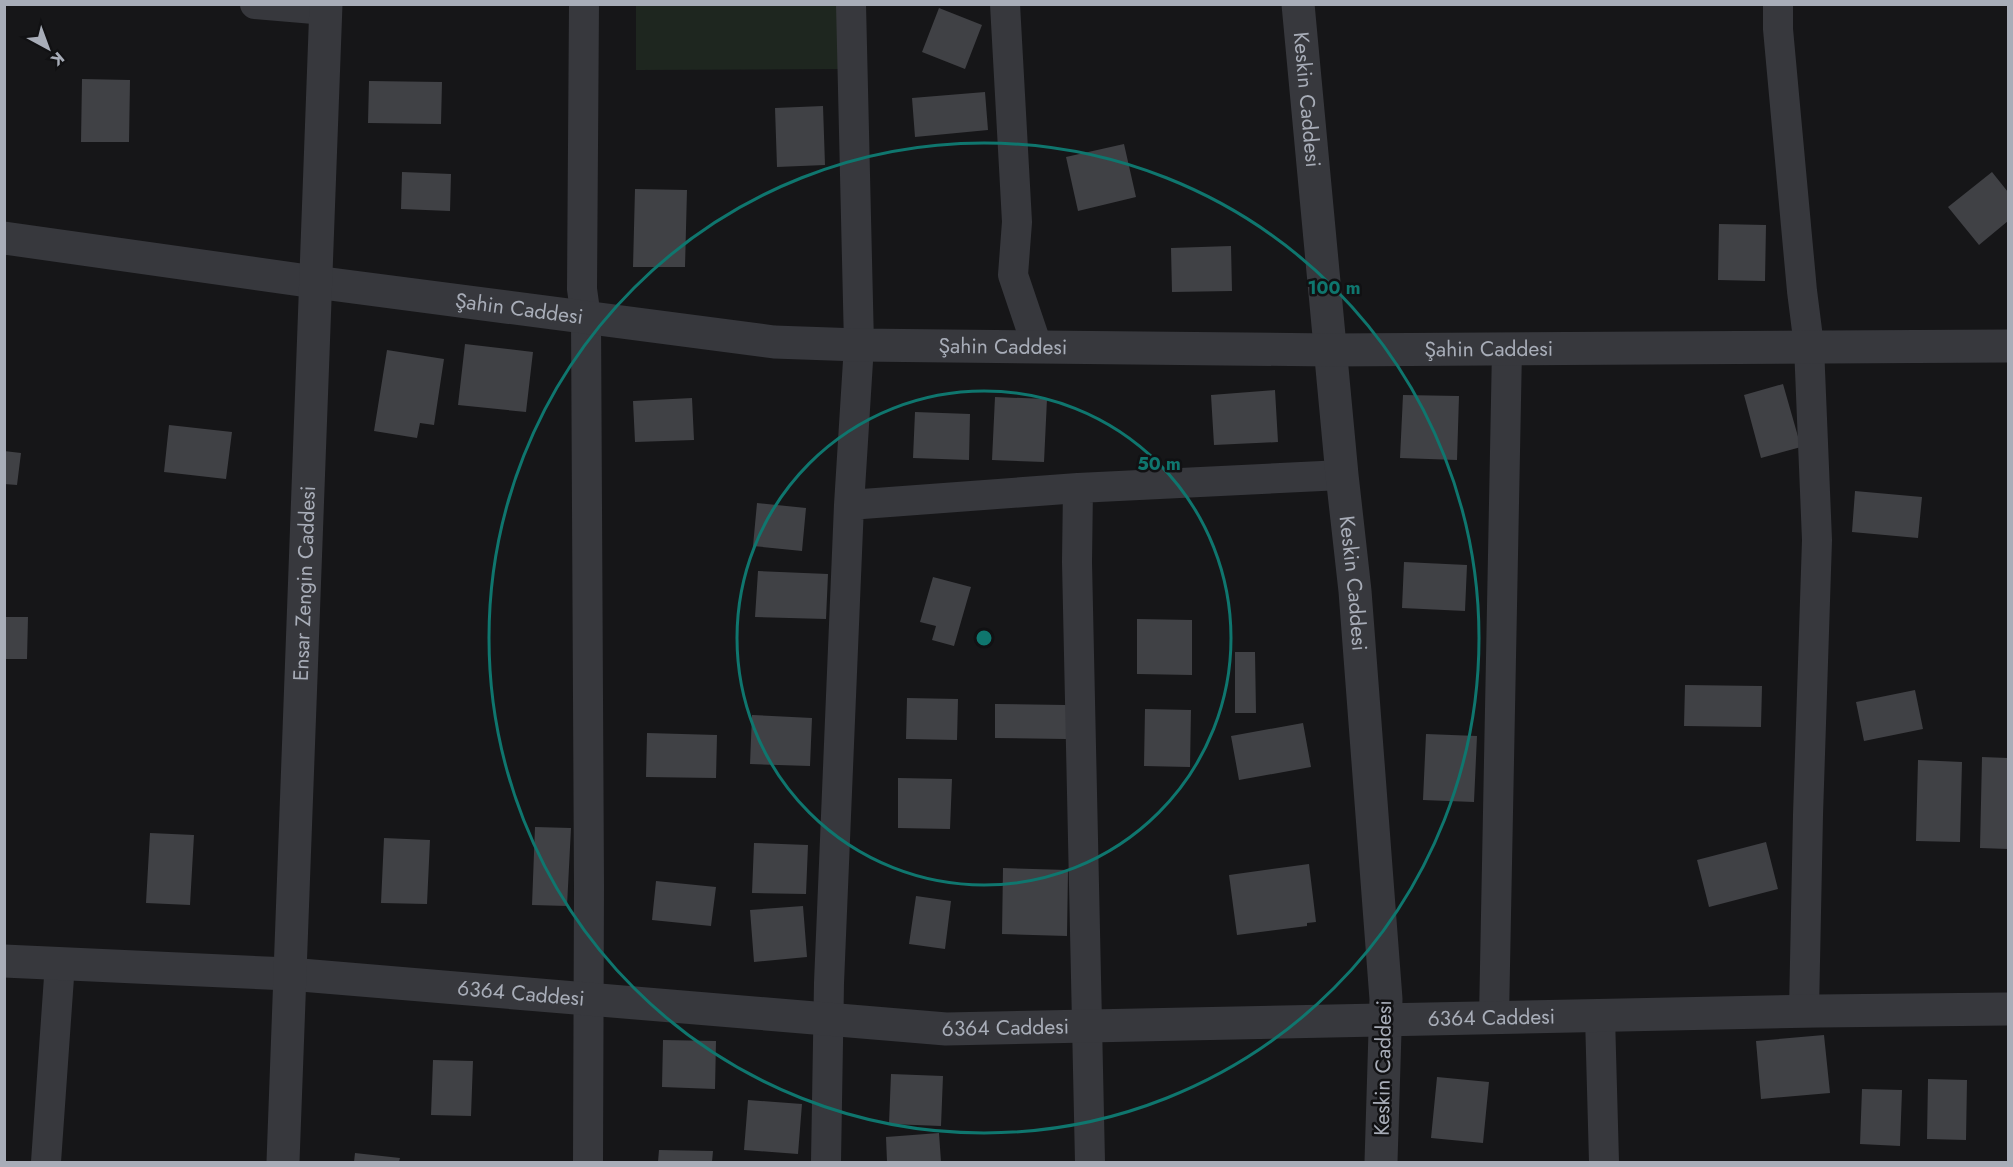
<svg xmlns="http://www.w3.org/2000/svg" width="2013" height="1167" viewBox="0 0 2013 1167" font-family="Jost,sans-serif">
  <rect width="100%" height="100%" fill="#161618"/>
  <path fill="#1e261f" d="M636 5H848V69L636 70Z"/>
  <path fill="#404145" d="M939 8 982 25 965 69 922 52Z
    M82 79 130 80 129 142H81Z
    M369 81 442 82 441 124 368 123Z
    M985 92 988 130 915 137 912 98Z
    M823 106 825 165 777 167 775 108Z
    M1124 144 1136 197 1078 211 1066 157Z
    M402 172 451 174 450 211 401 209Z
    M1992 172 2008 192V221L1979 245 1948 207Z
    M635 189 687 190 685 267H633Z
    M1719 224 1766 225 1765 281 1718 280Z
    M1231 246 1232 291 1172 292 1171 248Z
    M465 344 533 352 526 412 458 405Z
    M387 350 444 359 434 425 420 423 417 438 374 431Z
    M1783 384 1801 447 1761 458 1744 395Z
    M1275 390 1278 442 1214 445 1211 395Z
    M1403 395 1459 396 1457 460 1400 458Z
    M995 397 1047 399 1044 462 992 460Z
    M692 398 694 440 635 442 633 401Z
    M915 412 970 414 969 460 913 458Z
    M169 425 232 432 226 479 164 472Z
    M4 451 21 453 17 485 4 484Z
    M1855 491 1922 497 1918 538 1852 532Z
    M757 503 806 508 802 551 753 546Z
    M1404 562 1467 565 1465 611 1402 608Z
    M758 571 828 574 826 619 755 617Z
    M933 577 971 587 954 646 932 640 936 626 920 622Z
    M4 617H28L27 659H4Z
    M1137 619 1192 620V675L1137 674Z
    M1235 652H1255L1256 713H1235Z
    M1685 685 1762 686 1761 727 1684 726Z
    M1915 690 1923 729 1864 741 1856 702Z
    M907 698 958 699 957 740 906 739Z
    M995 704 1066 705V739L995 738Z
    M1145 709 1191 710 1190 767 1144 766Z
    M752 715 812 718 810 766 750 764Z
    M1303 723 1311 767 1239 780 1231 736Z
    M647 733 717 735 716 778 646 777Z
    M1426 734 1477 736 1474 802 1423 800Z
    M1982 757 2008 758V849L1980 848Z
    M1918 760 1962 762 1960 842 1916 841Z
    M898 778 952 779 950 829 898 828Z
    M535 827 571 828 567 906 532 905Z
    M150 833 194 835 190 905 146 903Z
    M384 838 430 840 427 904 381 903Z
    M1766 842 1778 889 1709 907 1697 860Z
    M754 843 808 845 806 894 752 893Z
    M1309 864 1316 922 1307 923V926L1237 935 1229 875Z
    M1003 868 1068 870 1067 936 1002 934Z
    M656 881 716 887 711 926 652 920Z
    M916 896 951 901 945 949 909 944Z
    M803 906 807 957 754 962 750 910Z
    M1824 1035 1830 1093 1761 1099 1756 1041Z
    M663 1040 716 1041 715 1089 662 1087Z
    M433 1060 473 1061 471 1116 431 1115Z
    M891 1074 943 1076 941 1126 889 1124Z
    M1437 1077 1489 1082 1483 1143 1431 1138Z
    M1928 1079 1967 1080 1966 1140 1927 1139Z
    M1862 1089 1902 1090 1900 1146 1860 1144Z
    M748 1100 802 1104 798 1154 744 1150Z
    M939 1133 941 1162H887L886 1137Z
    M659 1150 713 1151 712 1162H658Z
    M355 1153 400 1158 399 1162H354Z"/>
  <g fill="none" stroke-linecap="round" stroke-linejoin="round">
    <path stroke="#37383d" stroke-width="30" d="M255 4 326 10
      M584 4 582 289 586 318 589 887 588 1162
      M1005 4 1017 222 1013 275 1037 346
      M1778 4V29L1802 291 1809 346 1817 540 1808 815 1804 1011
      M1078 488 1077 562 1090 1162
      M849 505 1078 488 1342 475
      M1600 1016 1604 1162
      M1494 1018 1507 349
      M46 1162 60 963
      M826 1162 829 983 849 505 859 345 851 4"/>
    <g stroke="#37383d" stroke-width="33">
      <path id="s1" d="M1298 4 1342 475 1355 591 1386 999 1381 1162"/>
      <path id="s2" d="M4 238 315 282 774 342 859 345 1331 350 2008 346"/>
      <path id="s3" d="M4 961 289 974 946 1029 1817 1011 2008 1009"/>
      <path id="s4" d="M283 1162 326 4"/>
    </g>
  </g>
  <g fill="none" stroke="#0f766e" stroke-width="3">
    <circle cx="984" cy="638" r="247"/>
    <circle cx="984" cy="638" r="495"/>
  </g>
  <g text-anchor="middle" stroke-width="5" stroke-linejoin="round" paint-order="stroke">
    <g font-size="21" fill="#a8adb8" stroke="#111113">
      <text dy="7" stroke="none"><textPath href="#s1" startOffset="96">Keskin Caddesi</textPath></text>
      <text dy="7" stroke="none"><textPath href="#s2" startOffset="520">Şahin Caddesi</textPath></text>
      <text dy="7" stroke="none"><textPath href="#s2" startOffset="1006">Şahin Caddesi</textPath></text>
      <text dy="7" stroke="none"><textPath href="#s2" startOffset="1492">Şahin Caddesi</textPath></text>
      <text dy="7" stroke="none"><textPath href="#s4" startOffset="579">Ensar Zengin Caddesi</textPath></text>
      <text dy="7" stroke="none"><textPath href="#s1" startOffset="582">Keskin Caddesi</textPath></text>
      <text dy="7" stroke="none"><textPath href="#s3" startOffset="518">6364 Caddesi</textPath></text>
      <text dy="7" stroke="none"><textPath href="#s3" startOffset="1490">6364 Caddesi</textPath></text>
      <text dy="7" stroke="none"><textPath href="#s3" startOffset="1004">6364 Caddesi</textPath></text>
      <text transform="translate(1383 1068) rotate(-89)" y="7">Keskin Caddesi</text>
    </g>
  </g>
  <circle cx="984" cy="638" r="9" fill="#0f766e" stroke="#111113" stroke-width="3"/>
  <g font-size="18" text-anchor="middle" font-weight="bold" fill="#0f766e" stroke="#111113" stroke-width="5" stroke-linejoin="round" paint-order="stroke">
    <text x="1334" y="294">100 m</text>
    <text x="1159" y="470">50 m</text>
  </g>
  <rect width="2013" height="1167" fill="none" stroke="#a8adb8" stroke-width="12"/>
  <g transform="translate(48 48) rotate(139)" stroke="#111113" stroke-width="4.5" paint-order="stroke">
  <path d="M0-4.5L10 22L0 15L-10 22Z" fill="#a8adb8"/>
  <text y="-9" font-size="16" font-weight="bold" text-anchor="middle" fill="#a8adb8">K</text>
  </g>
</svg>
